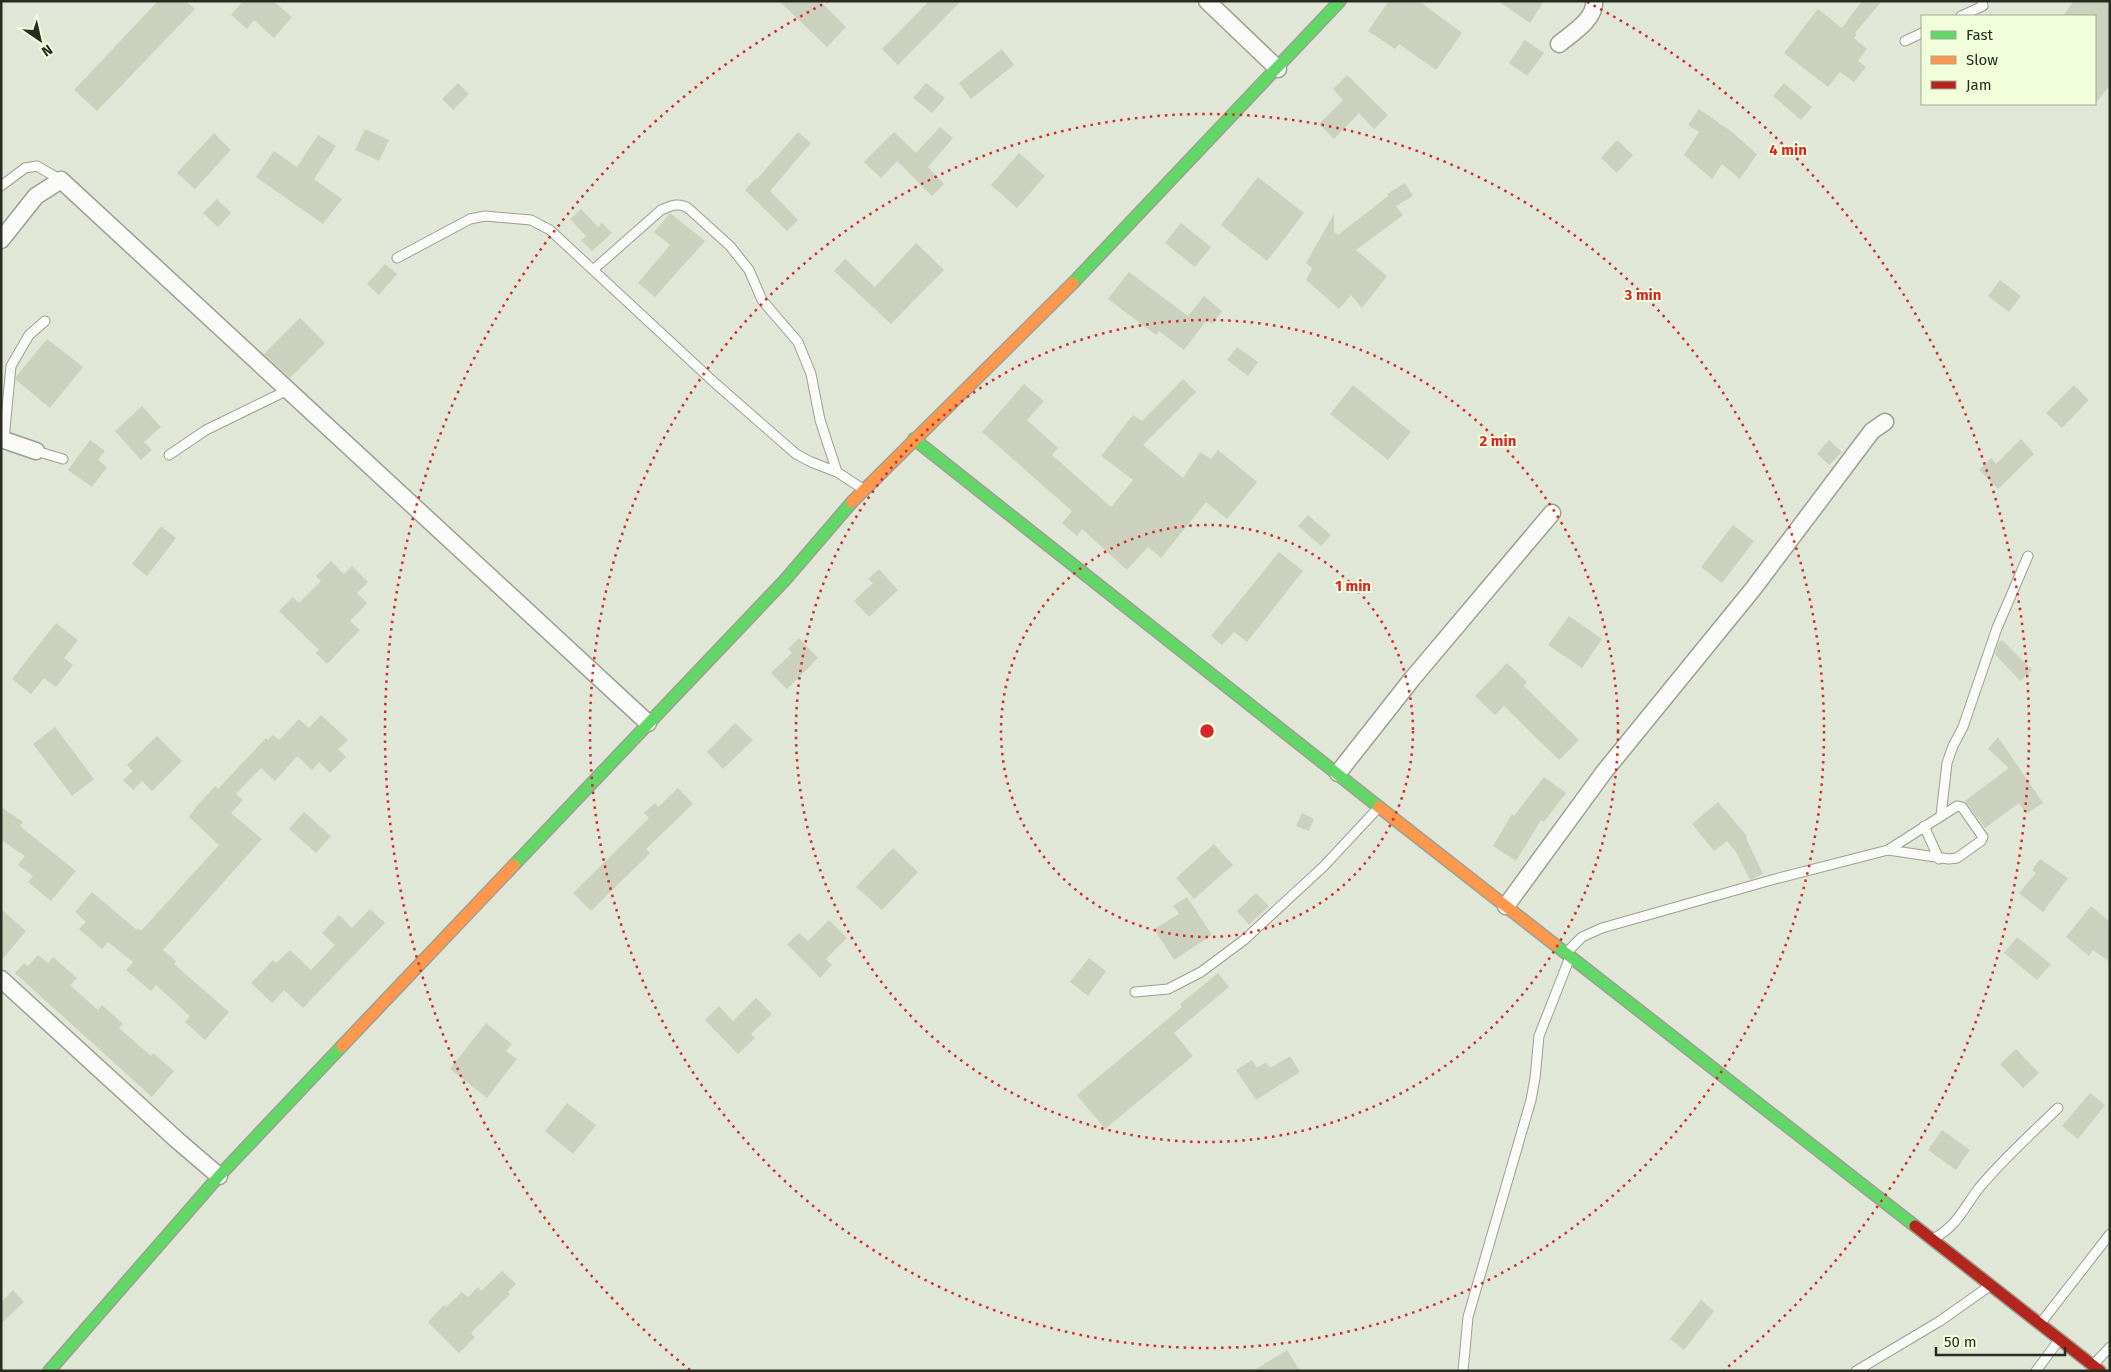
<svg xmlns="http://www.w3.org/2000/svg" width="2111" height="1372" viewBox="0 0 2111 1372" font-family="'Fira Sans',sans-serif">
  <rect width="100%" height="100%" fill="#e1e7d6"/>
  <path fill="#cbd1bd" d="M158 1H186L195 9 97 111 74 90Z
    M243 1H273L292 17 274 38 254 20 247 29 231 15Z
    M779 1H820L846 27 827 47Z
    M929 1H961L898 65 882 49Z
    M1389 1H1419L1462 33 1436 70 1399 44 1395 49 1368 31Z
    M1498 1H1544L1530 23Z
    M1862 1H1882L1855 33 1857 34 1854 38 1867 49 1858 61 1866 67 1854 82 1840 72 1828 87 1784 53 1818 9 1842 28Z
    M2074 1H2110V85L2095 104V16H2063Z
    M1525 40 1544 53 1527 76 1509 63Z
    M1002 49 1014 65 971 99 959 83Z
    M1347 75 1388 115 1374 129 1359 113 1334 139 1319 124 1343 100 1333 89Z
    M458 83 469 94 453 110 442 99Z
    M926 83 945 98 932 113 913 98Z
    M1784 83 1812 107 1801 120 1773 96Z
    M1699 109 1732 132 1757 154 1740 179 1722 164 1712 179 1684 155 1699 132 1688 125Z
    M940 127 953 138 928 167 944 184 932 196 897 161 881 178 864 162 894 132 916 153Z
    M365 129 389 140 379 161 355 150Z
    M798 132 811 143 770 191 798 220 787 231 745 190 756 178 757 179Z
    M214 133 231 150 195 189 177 173Z
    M318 135 336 146 314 179 342 199 323 224 256 177 274 151 297 167Z
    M1617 140 1633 155 1617 173 1601 158Z
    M1019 153 1045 176 1017 208 991 185Z
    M1258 177 1304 213 1267 261 1221 225Z
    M1405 183 1413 196 1396 206 1403 215 1356 250 1387 276 1362 308 1351 295 1339 309 1306 280 1312 268 1306 263 1334 214V232L1338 235 1388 196 1387 194Z
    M217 199 231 213 218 227 203 213Z
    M581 209 598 227 602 223 612 233 592 251 581 240 586 236 570 219Z
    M670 213 705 241 655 297 638 283 670 245 654 232Z
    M1181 223 1211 247 1195 267 1165 243Z
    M916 243 944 270 891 324 834 271 845 259 875 287Z
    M385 264 397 274 379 295 367 284Z
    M1129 272 1188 316 1204 296 1222 311 1212 324 1207 320 1184 350 1159 331 1156 335 1108 299Z
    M2000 280 2021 296 2009 312 1988 296Z
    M300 318 325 343 290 378 264 354Z
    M47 339 83 367 50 408 16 380V377Z
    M1237 347 1258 362 1248 376 1227 360Z
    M1183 379 1196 392 1143 445 1183 478 1200 452 1211 459 1218 450 1257 482 1227 519 1206 502 1161 558 1148 547 1127 570 1082 529 1077 536 1062 523 1072 511 982 432 1024 384 1044 401 1027 420 1058 448 1052 455 1111 507 1133 480 1101 456 1133 415 1142 421Z
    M1353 385 1411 432 1388 460 1330 414Z
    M2074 385 2089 400 2062 428 2046 413Z
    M142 406 161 427 144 442 152 450 141 460 115 431Z
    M2021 439 2034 454 1998 489 1979 470 1991 458 1996 464Z
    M90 440 105 451 98 460 107 467 92 487 68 470Z
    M1829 440 1842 452 1829 465 1817 454Z
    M1308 515 1331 535 1321 546 1298 526Z
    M1733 525 1754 541 1722 583 1701 567Z
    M161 526 176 538 147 576 132 564Z
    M1279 552 1303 571 1247 642 1234 632 1222 645 1211 636Z
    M331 561 344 574 352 566 368 582 357 593 367 603 350 621 360 630 327 664 316 653 319 650 279 611 293 597 299 603 321 581 316 576Z
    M879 569 898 590 869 617 854 601 873 583 868 579Z
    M1569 616 1602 639 1582 668 1548 645Z
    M56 623 78 640 64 658 73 665 56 687 44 678 31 694 12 679Z
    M799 638 818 658 787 689 771 673 792 653 788 649Z
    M2002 640 2032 670 2020 681 1995 654 1998 643Z
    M1507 663 1527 682 1524 686 1579 740 1559 760 1504 706 1495 715 1475 696Z
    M321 715 348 740 338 749 346 757 330 773 319 762 312 770 297 756 275 781 261 768 236 794 243 800 231 813 262 839 163 950 176 961 174 964 229 1012 205 1040 185 1022 190 1016 156 985 151 991 126 970 133 962 108 942 102 949 79 929 86 922 75 912 92 892 137 930 138 928 141 931 219 845 189 817 196 807 215 786 218 789 266 738 268 740 273 735 279 740 299 719 309 728Z
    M735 723 753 740 723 769 707 752Z
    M55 727 94 779 72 796 33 744Z
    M157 736 182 761 152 791 142 781 133 790 123 780 133 771 127 765Z
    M1998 737 2043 803 2026 814 2019 803 1985 828 1965 801 2009 768 1988 749Z
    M1544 777 1566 793 1544 822 1541 820 1516 861 1493 846 1512 814 1514 816Z
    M678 788 693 804 646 849 650 853 591 911 573 893 649 818 644 813 655 803 658 807Z
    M1718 802 1747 836 1746 838 1763 874 1750 880 1736 852 1727 841 1714 851 1692 824Z
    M1 807 23 822 20 826 76 871 51 901 28 882 33 876 18 865 25 856 1 840Z
    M304 812 331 836 316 853 289 829Z
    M1302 813 1314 819 1309 831 1296 826Z
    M1214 844 1233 865 1194 899 1176 878Z
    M893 848 918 872 882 910 856 887Z
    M2040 859 2068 878 2043 912 2019 893 2036 873 2032 870Z
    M1256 893 1269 906 1249 925 1237 911Z
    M1187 897 1212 935 1174 960 1154 929 1179 914 1173 906Z
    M2091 906 2110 922V962L2093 950 2089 956 2066 937Z
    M1 909 26 931 1 961Z
    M370 909 385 923 303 1008 284 990 272 1003 251 983 273 960 276 963 290 950 311 970 335 945 322 933 339 915 352 928Z
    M829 920 847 938 826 959 832 965 820 978 787 944 799 933 808 941Z
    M2017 937 2051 964 2037 980 2004 953Z
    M38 955 48 963 53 957 77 978 70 985 98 1010 102 1005 123 1024 119 1028 151 1056 153 1053 174 1071 152 1097 15 973 24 963 28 966Z
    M1089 958 1106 971 1088 996 1070 982Z
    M1218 973 1229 987 1174 1033 1193 1056 1105 1129 1077 1095 1182 1007 1180 1004Z
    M756 998 772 1014 751 1034 755 1038 738 1054 705 1020 719 1006 733 1021Z
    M486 1023 512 1044 506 1051 517 1059 487 1098 450 1069Z
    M2016 1049 2039 1073 2023 1088 2000 1064Z
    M1290 1056 1300 1072 1256 1100 1236 1070 1252 1060 1257 1068 1266 1062 1270 1068Z
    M2090 1093 2105 1105 2078 1139 2062 1126Z
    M567 1103 596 1125 573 1154 545 1131Z
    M1942 1130 1970 1150 1956 1170 1928 1150Z
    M502 1271 516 1284 508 1292 510 1294 471 1333 475 1337 459 1353 428 1322 444 1305 446 1307 462 1292 468 1297 478 1287 481 1291Z
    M13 1290 24 1302 1 1324V1302Z
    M1701 1300 1714 1311 1684 1350 1670 1339Z
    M1287 1350 1300 1371H1253Z"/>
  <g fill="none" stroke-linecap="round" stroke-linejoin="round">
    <defs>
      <path id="lane" d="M1961 16 1983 6 1982 1
        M1905 41 1922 33
        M1 186 25 168 37 166 61 180
        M397 258 470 219 485 216 531 220 550 230 716 384 796 454 811 462 837 472 863 489
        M593 270 661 210C671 206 678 202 688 208L730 246 749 270 762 300 798 342 811 374 820 420 837 472
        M4 439 11 366 29 335 45 321
        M36 451 63 459
        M169 455 206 430 288 390
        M1941 815 1947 763 1953 746 1963 727 1997 628 2028 556
        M1924 826 1939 859
        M1566 953 1582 937 1602 928 1775 879 1888 850 1957 806 1962 807 1983 837 1981 841 1957 858 1949 859 1888 850
        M1135 992 1168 989 1201 972 1244 940 1324 866 1379 807
        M1933 1239C1957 1226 1963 1209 1979 1188 2003 1159 2031 1134 2058 1108
        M2040 1324 2110 1234
        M2093 1365 2110 1347
        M1463 1371 1468 1317 1531 1100 1535 1078 1539 1036 1570 957
        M1856 1371 1940 1321 1991 1285
        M2036 1371 2059 1340"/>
      <path id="street" d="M1207 1 1278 69
        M1559 44C1571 34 1596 19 1594 1
        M1 240 36 196 61 180 648 723
        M1 439 36 451
        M1338 773 1412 679 1552 513
        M1506 906 1604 772 1753 589 1872 431 1885 422
        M1 979 177 1140 219 1176"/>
      <path id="fast" d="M1073 283 1340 1
        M914 439 1379 807
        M514 865 785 580 852 502
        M1554 944 1915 1226
        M49 1371 219 1176 342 1046"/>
      <path id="slow" d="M852 502 1073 283
        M1379 807 1554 944
        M342 1046 514 865"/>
      <path id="jam" d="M1915 1226 2100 1371"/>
    </defs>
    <use href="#lane" stroke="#9ba092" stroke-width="11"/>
    <use href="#street" stroke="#9ba092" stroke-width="19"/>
    <use href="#fast" stroke="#9ba092" stroke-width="14"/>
    <use href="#slow" stroke="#9ba092" stroke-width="14"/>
    <use href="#jam" stroke="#9ba092" stroke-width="14"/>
    <use href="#lane" stroke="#fafbf9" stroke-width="9"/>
    <use href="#street" stroke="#fafbf9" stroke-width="16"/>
    <use href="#fast" stroke="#63d668" stroke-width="11"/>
    <use href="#slow" stroke="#ff974d" stroke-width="11"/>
    <use href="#jam" stroke="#b3261e" stroke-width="11"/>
  </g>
  <g fill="none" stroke="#d62828" stroke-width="2.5" stroke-dasharray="2.5 5">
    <circle cx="1207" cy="731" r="206"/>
    <circle cx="1207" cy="731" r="411"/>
    <circle cx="1207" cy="731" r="617"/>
    <path d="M690 1370A822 822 0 0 1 827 2M1587 2A822 822 0 0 1 1724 1370"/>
  </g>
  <circle cx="1207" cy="731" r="8" fill="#d62828" stroke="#f1fddb" stroke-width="2.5"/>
  <g font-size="15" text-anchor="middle" font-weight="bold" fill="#d62828" stroke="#f1fddb" stroke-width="4" stroke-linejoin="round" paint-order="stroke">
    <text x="1788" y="155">4 min</text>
    <text x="1643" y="300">3 min</text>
    <text x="1498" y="446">2 min</text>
    <text x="1353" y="591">1 min</text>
  </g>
  <rect width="2111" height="1372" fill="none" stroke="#282c20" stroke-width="5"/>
  <rect x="1921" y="15" width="175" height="90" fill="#f1fddb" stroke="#a1a990"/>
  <rect x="1931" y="31" width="25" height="8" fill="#63d668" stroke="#a1a990"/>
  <text x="1966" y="40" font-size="15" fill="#282c20">Fast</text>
  <rect x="1931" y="56" width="25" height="8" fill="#ff974d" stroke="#a1a990"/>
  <text x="1966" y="65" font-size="15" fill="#282c20">Slow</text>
  <rect x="1931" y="81" width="25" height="8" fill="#b3261e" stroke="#a1a990"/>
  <text x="1966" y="90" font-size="15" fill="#282c20">Jam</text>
  <g transform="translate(40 40) rotate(146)" stroke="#f1fddb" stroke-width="4" paint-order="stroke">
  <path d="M0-4L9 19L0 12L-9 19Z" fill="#282c20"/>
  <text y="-8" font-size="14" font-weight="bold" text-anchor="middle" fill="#282c20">N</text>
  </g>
  <path d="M1936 1347v8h129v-8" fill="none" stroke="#282c20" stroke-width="2.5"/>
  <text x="1944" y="1347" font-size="15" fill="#282c20" stroke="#f1fddb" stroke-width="4" paint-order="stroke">50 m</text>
</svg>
